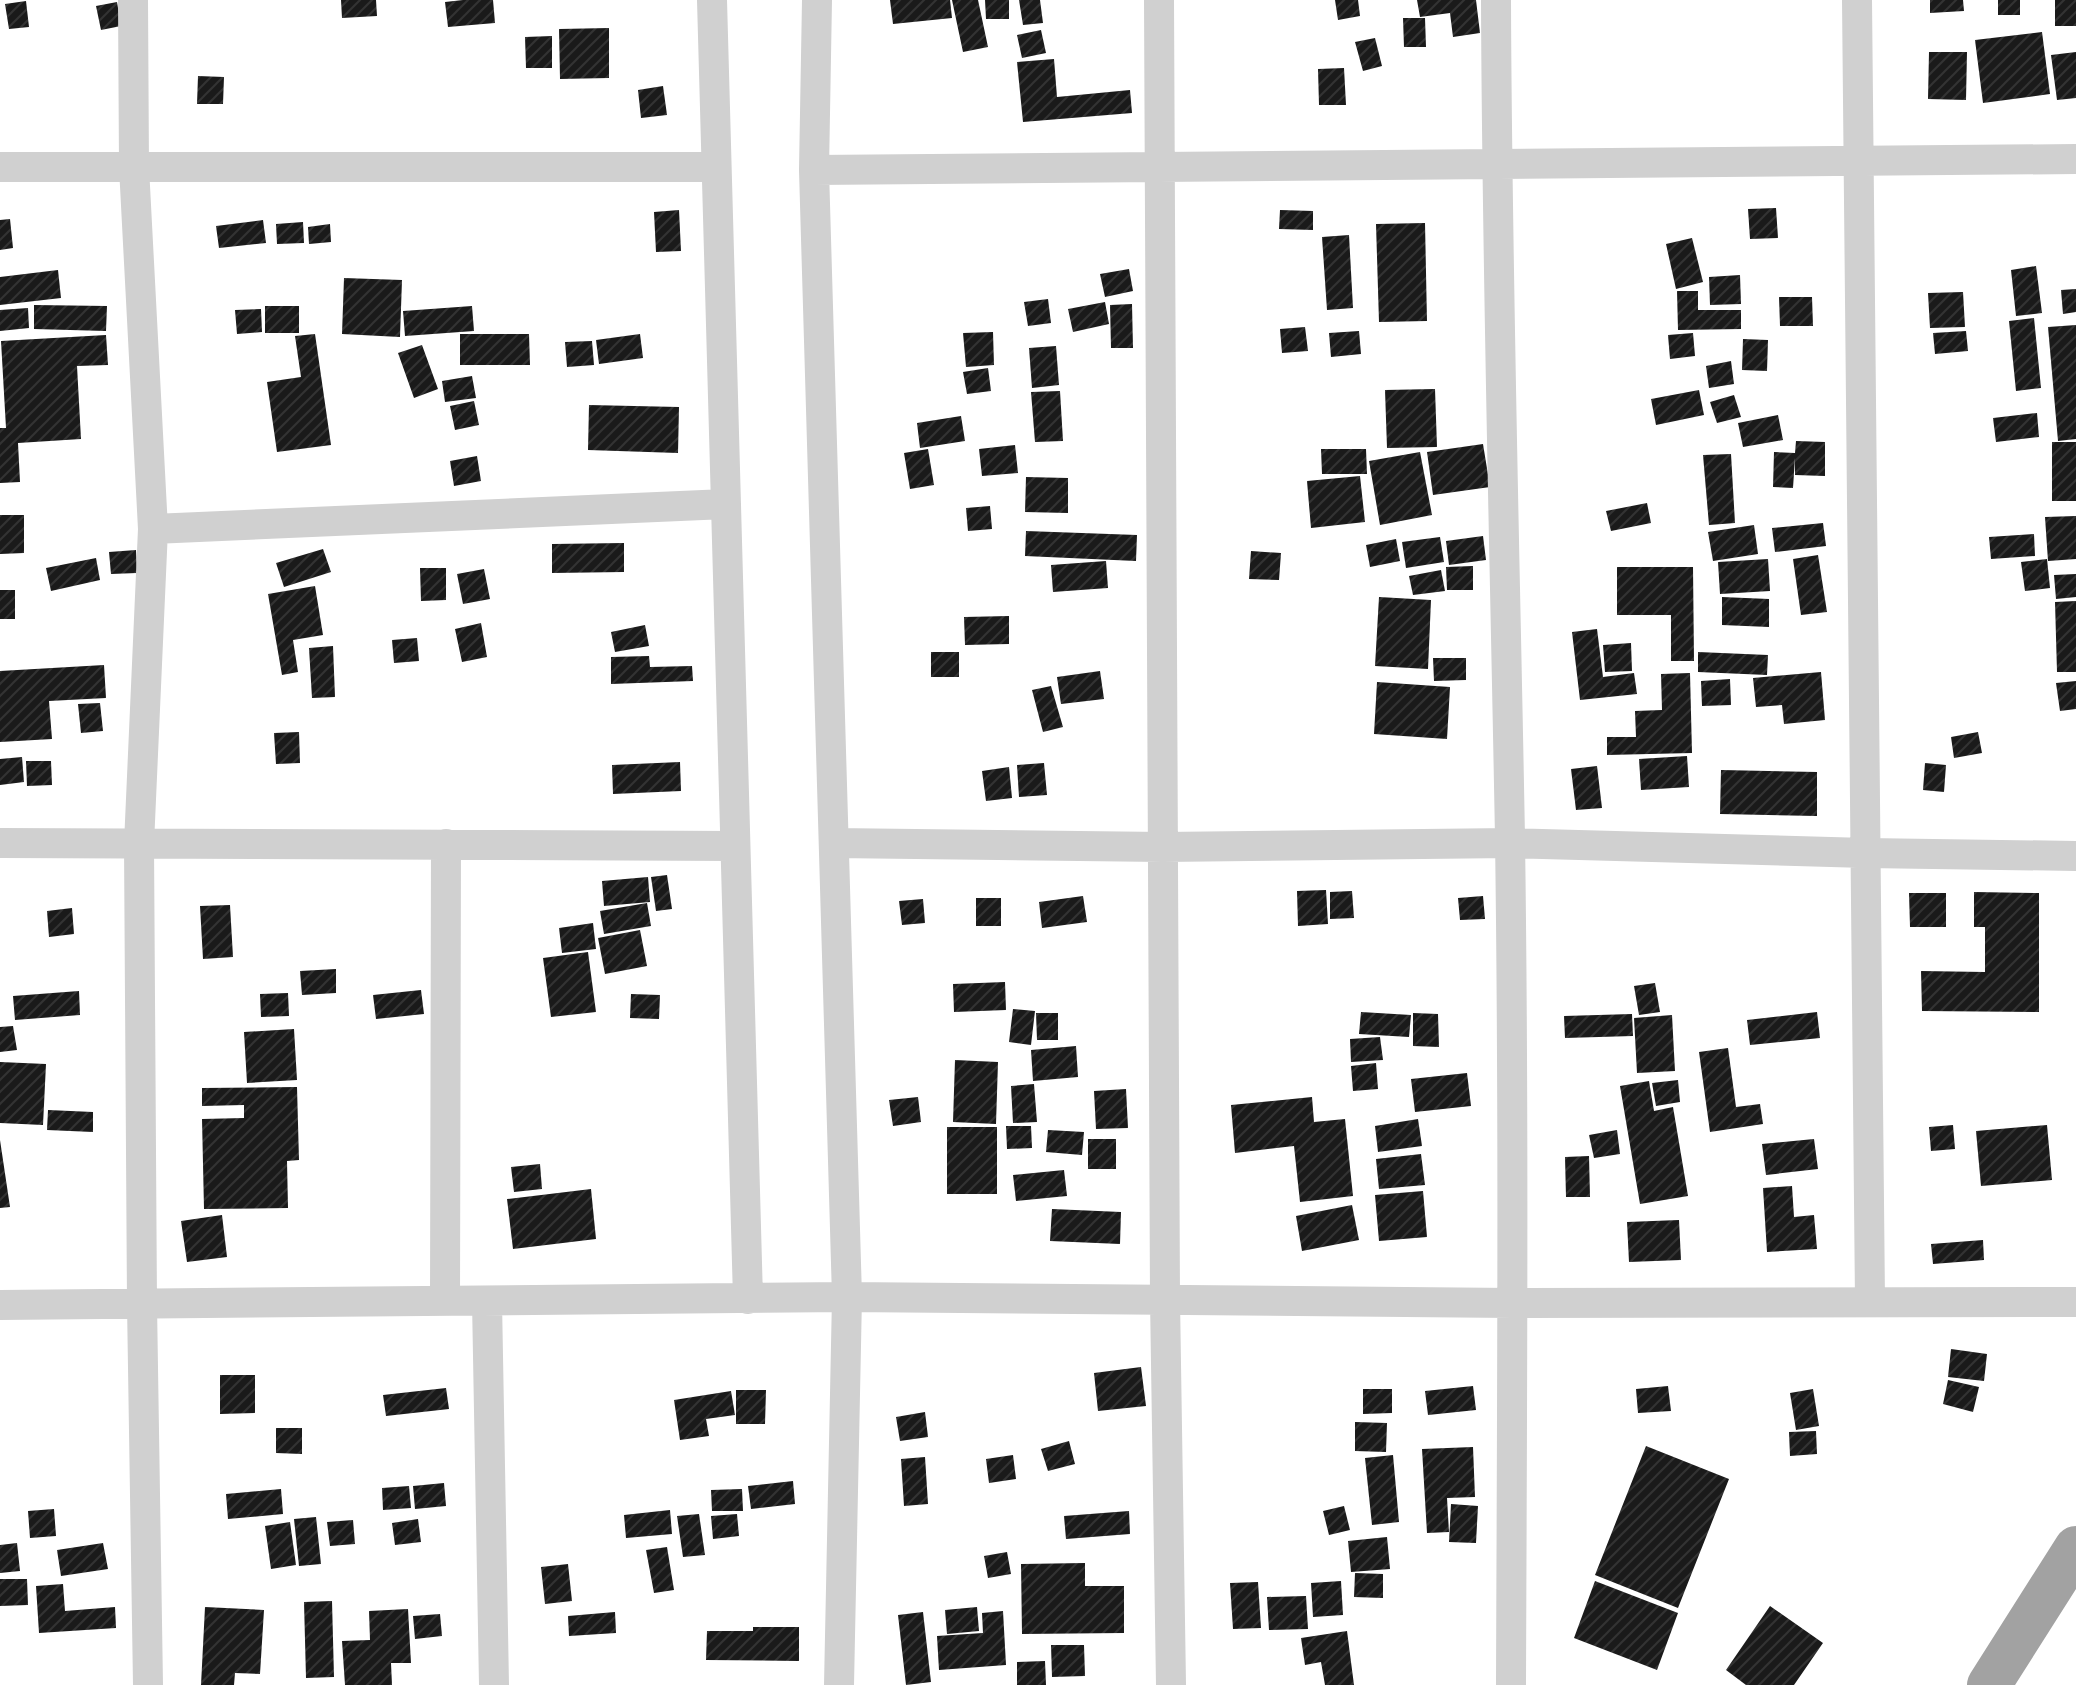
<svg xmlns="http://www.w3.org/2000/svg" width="2076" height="1685" viewBox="0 0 2076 1685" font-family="'Archivo Narrow',sans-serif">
  <defs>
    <pattern id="building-hatch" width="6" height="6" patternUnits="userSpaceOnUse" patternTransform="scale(2)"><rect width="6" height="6" fill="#1a1a1a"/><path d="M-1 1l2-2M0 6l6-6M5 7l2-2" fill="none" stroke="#333"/></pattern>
  </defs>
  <rect width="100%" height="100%" fill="#fff"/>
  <path fill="url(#building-hatch)" d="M341 0H376L377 16 342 18Z
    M463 0H493L495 23 448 27 445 2Z
    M890 0H950L952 18 893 24Z
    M952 0H978L988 47 963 52Z
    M985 0H1009V19H986Z
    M1019 0H1040L1043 23 1023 25Z
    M1335 0H1358L1360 16 1338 20Z
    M1417 0H1476L1480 33 1453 37 1450 13 1420 17Z
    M1930 0H1963L1964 11 1930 13Z
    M1998 0H2020V15H1998Z
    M2055 0H2076V26H2055Z
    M26 1 29 27 9 29 5 4Z
    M117 2 121 26 101 30 96 6Z
    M1403 18H1425L1426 47H1404Z
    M609 28V78L560 79 559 29Z
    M1041 30 1046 53 1022 58 1017 35Z
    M2042 32 2050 94 1983 103 1975 40Z
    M552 36V68H526L525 37Z
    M1375 38 1382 66 1363 71 1355 42Z
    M1929 52H1967L1966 100 1928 99Z
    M2076 52V98L2057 100 2051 55Z
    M1054 59 1057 97 1130 90 1132 113 1023 122 1017 62Z
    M1344 68 1346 105H1319L1318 69Z
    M198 76 224 77 223 104H197Z
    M663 86 667 115 641 118 638 90Z
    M1776 208 1778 238 1750 239 1748 209Z
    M679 210 681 251 656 252 654 212Z
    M1280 210 1313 211V230L1279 229Z
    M10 219 13 248 0 250V220Z
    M263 220 266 243 219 248 216 226Z
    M303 222 304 243 277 244 276 224Z
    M1425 223 1427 321 1379 322 1376 224Z
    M330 224 331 242 309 244 308 227Z
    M1349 235 1353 308 1327 310 1322 237Z
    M1692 238 1703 282 1676 289 1666 244Z
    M2036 266 2042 313 2016 316 2011 270Z
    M1129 269 1133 291 1105 297 1100 274Z
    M58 270 61 298 0 305V277Z
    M1740 275 1741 304 1710 305 1709 277Z
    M344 278 402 280 400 337 342 334Z
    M2076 289V312L2063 314 2061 290Z
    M1677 291H1698V310H1741V329L1678 330Z
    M1963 292 1965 327 1930 328 1928 293Z
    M1779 297H1812L1813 326H1780Z
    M1048 299 1051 323 1028 326 1024 302Z
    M1105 302 1109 324 1073 332 1068 309Z
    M1132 304 1133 348H1111L1110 305Z
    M34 305 107 306 106 331 34 329Z
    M265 306H299V333H265Z
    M472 306 474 331 405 336 403 311Z
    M28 308 29 328 0 331V310Z
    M261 309 262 332 237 334 235 310Z
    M2034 318 2041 388 2016 391 2009 321Z
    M2076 325V439L2058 441 2048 327Z
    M1305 327 1308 351 1282 353 1280 329Z
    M1359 331 1361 354 1331 357 1329 333Z
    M1966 331 1968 351 1935 354 1933 333Z
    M993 332 994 365 966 367 963 333Z
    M1693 333 1695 356 1670 359 1668 335Z
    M315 334 331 445 277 452 267 382 301 377 295 336Z
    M460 334H529L530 365H460Z
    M640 334 643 358 599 364 596 340Z
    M106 335 108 365 77 366 81 439 18 443 20 482 0 483V428H6L1 341Z
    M1743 339 1768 340 1767 371 1742 370Z
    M592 341 594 365 567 367 565 342Z
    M422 345 438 389 414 398 398 353Z
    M1056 346 1059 385 1032 388 1029 348Z
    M1731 361 1734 384 1709 388 1706 366Z
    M988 368 991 391 967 394 963 372Z
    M472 376 476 398 445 402 442 381Z
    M1435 389 1437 447 1387 448 1385 390Z
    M1699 390 1704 415 1656 425 1651 399Z
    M1060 391 1063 441 1035 442 1031 392Z
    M1734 395 1741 417 1717 423 1710 402Z
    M474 401 479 425 455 430 450 406Z
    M589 405 679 407 678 453 588 450Z
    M2037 413 2039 437 1996 442 1993 418Z
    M1778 415 1783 440 1743 447 1738 423Z
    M961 416 965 441 920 448 917 423Z
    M1796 441 1825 442V476L1795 475V458L1793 488 1773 487 1774 452 1795 453Z
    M2052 442H2076V501H2052Z
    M1483 444 1490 487 1433 495 1427 452Z
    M1015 445 1018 473 982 476 979 449Z
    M928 449 934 485 910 489 904 453Z
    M1321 449H1366L1367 474H1322Z
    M1420 452 1432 515 1380 525 1369 461Z
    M1731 454 1735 523 1709 525 1703 455Z
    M477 456 481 481 454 486 450 461Z
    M1360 476 1365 522 1311 528 1307 481Z
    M1026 477 1068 478V513L1025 512Z
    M1647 503 1651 523 1611 531 1606 511Z
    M990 506 992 529 968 531 966 508Z
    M0 515H24V553L0 554Z
    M2076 516V559L2048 561 2045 517Z
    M1823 523 1826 546 1775 552 1772 528Z
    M1754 525 1758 554 1713 561 1708 532Z
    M1026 531 1137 535 1136 561 1025 556Z
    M2034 534 2035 556 1991 559 1989 537Z
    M1483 536 1486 560 1449 565 1446 541Z
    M1440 537 1444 562 1406 568 1402 542Z
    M1396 539 1400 561 1370 567 1366 545Z
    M624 543V572L552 573V544Z
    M323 549 331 572 284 587 276 563Z
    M136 550 137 573 111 574 109 552Z
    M1251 551 1281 553 1279 580 1249 579Z
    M1818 555 1827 612 1801 615 1793 559Z
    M96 558 100 580 51 591 46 568Z
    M1768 559 1770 591 1720 594 1718 562Z
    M2047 559 2050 588 2025 591 2021 562Z
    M1106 561 1108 588 1053 592 1051 565Z
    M1473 566V590H1447L1446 567Z
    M1617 567H1693L1694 661H1671V615H1617Z
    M420 568H446V600L421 601Z
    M484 569 490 599 463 604 457 574Z
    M1441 570 1445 591 1413 595 1409 576Z
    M2076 574V597L2056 599 2054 575Z
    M315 586 323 635 293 640 298 672 282 675 268 594Z
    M0 590H15V619H0Z
    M1379 597 1431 600 1428 669 1375 666Z
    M1722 597 1769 599V627L1722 625Z
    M2076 601V672H2057L2055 602Z
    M1009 616V644L965 645 964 617Z
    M481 623 487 657 462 662 455 629Z
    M645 625 649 646 615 652 611 632Z
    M1597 629 1603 677 1634 673 1637 694 1580 700 1572 632Z
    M417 638 419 661 394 663 392 640Z
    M1631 643 1632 671 1605 672 1603 645Z
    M333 646 335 697 312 698 309 648Z
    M931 652H959V677H931Z
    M1698 652 1768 655 1767 675 1698 672Z
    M649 656 650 667 692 666 693 681 611 684V657Z
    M1433 658H1466V680L1434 681Z
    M104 665 106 698 49 701 52 739 0 742V671Z
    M1100 671 1104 699 1061 704 1057 677Z
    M1821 672 1825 720 1784 724 1782 705 1756 707 1753 678Z
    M1690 673 1692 753 1607 755V737H1636L1635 711 1662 710 1661 674Z
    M1730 679 1731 705 1702 706 1701 681Z
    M2076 681V709L2060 711 2056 683Z
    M1377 682 1450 687 1447 739 1374 734Z
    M1051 686 1063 727 1043 732 1032 690Z
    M100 703 103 731 81 733 78 704Z
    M299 732 300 763 276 764 274 733Z
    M1978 732 1982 753 1954 758 1951 737Z
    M1687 756 1689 787 1641 790 1639 759Z
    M22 757 24 782 0 785V759Z
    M26 761H51L52 785 27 786Z
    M680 762 681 791 613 794 612 765Z
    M1044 763 1047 795 1019 797 1017 765Z
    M1925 763 1946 765 1944 792 1923 790Z
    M1597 766 1602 808 1576 810 1571 769Z
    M1009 767 1012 798 986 801 982 771Z
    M1721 770 1817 772V816L1720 814Z
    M667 875 672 909 656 911 651 877Z
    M648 877 650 902 604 906 602 881Z
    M1326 890 1328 924 1298 926 1297 891Z
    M1352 891 1354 918 1330 919V892Z
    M1974 892 2039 893V1012L1922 1011 1921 971 1985 972V927H1974Z
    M1909 893H1946V927H1910Z
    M1083 896 1087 922 1042 928 1039 902Z
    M1483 896 1485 919 1460 920 1458 898Z
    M976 898H1001V926H976Z
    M923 899 925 923 902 925 899 901Z
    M647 903 651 926 604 934 600 911Z
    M230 905 233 957 203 959 200 906Z
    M72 908 74 934 49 937 47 911Z
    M593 923 596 949 562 953 559 928Z
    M640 930 647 966 605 974 598 938Z
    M588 952 596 1012 551 1017 543 958Z
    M336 969V993L302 995 300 971Z
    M1005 982 1006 1010 954 1012 953 984Z
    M1655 983 1660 1012 1639 1015 1634 986Z
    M421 990 424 1014 376 1019 373 995Z
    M79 991 80 1015 15 1020 13 996Z
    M288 993 289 1016 261 1017 260 994Z
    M631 994 660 995 659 1019 630 1018Z
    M1013 1009 1035 1011 1031 1045 1009 1042Z
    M1361 1012 1411 1015 1409 1037 1359 1034Z
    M1817 1012 1820 1038 1750 1045 1747 1020Z
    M1036 1013H1058V1040H1037Z
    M1413 1013 1438 1014 1439 1047 1413 1046Z
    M1632 1014 1633 1036 1565 1038 1564 1016Z
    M1672 1015 1675 1071 1637 1073 1634 1018Z
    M13 1026 17 1050 0 1052V1027Z
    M294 1029 297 1080 247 1083 244 1032Z
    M1380 1037 1383 1060 1351 1062 1350 1039Z
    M1076 1046 1078 1077 1033 1081 1031 1050Z
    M1728 1048 1736 1107 1760 1104 1763 1124 1710 1132 1699 1052Z
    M955 1060 998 1062 996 1124 953 1122Z
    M0 1062 46 1064 43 1125 0 1123Z
    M1376 1063 1378 1089 1353 1091 1351 1066Z
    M1467 1073 1471 1106 1415 1112 1411 1079Z
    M1678 1080 1680 1102 1656 1106 1652 1083Z
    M1649 1081 1654 1111 1673 1107 1688 1196 1640 1204 1620 1086Z
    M1034 1084 1037 1122 1013 1123 1011 1086Z
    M297 1087 299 1160 287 1161 288 1208 204 1209 202 1119 244 1118V1105L202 1106V1088Z
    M1126 1089 1128 1128 1096 1129 1094 1091Z
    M918 1097 921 1122 893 1126 889 1100Z
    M1312 1097 1314 1122 1345 1119 1353 1196 1300 1202 1294 1146 1235 1153 1231 1105Z
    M48 1110 93 1112V1132L47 1130Z
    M1418 1119 1422 1146 1378 1152 1375 1126Z
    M1953 1125 1955 1149 1931 1151 1929 1127Z
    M2047 1125 2052 1180 1981 1186 1976 1131Z
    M1006 1126H1031L1032 1148 1007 1149Z
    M947 1127H997V1194H947Z
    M1048 1130 1084 1132 1082 1155 1046 1152Z
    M1617 1130 1620 1154 1594 1158 1589 1135Z
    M1088 1139H1116V1169H1088Z
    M1814 1139 1818 1169 1766 1175 1762 1144Z
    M0 1140 10 1207 0 1208Z
    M1421 1154 1425 1185 1379 1189 1376 1159Z
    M1589 1156 1590 1197H1566L1565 1157Z
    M540 1164 542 1189 514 1192 511 1167Z
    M1064 1170 1067 1196 1016 1201 1013 1175Z
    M1792 1186 1794 1217 1814 1215 1817 1249 1767 1252 1763 1188Z
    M591 1189 596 1239 513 1249 507 1199Z
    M1423 1191 1427 1237 1379 1241 1375 1195Z
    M1352 1205 1359 1240 1302 1251 1296 1216Z
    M1052 1209 1121 1212 1120 1244 1050 1241Z
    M222 1215 227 1257 187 1262 181 1221Z
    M1679 1220 1681 1260 1629 1262 1627 1222Z
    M1983 1240 1984 1260 1933 1264 1931 1244Z
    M1951 1349 1987 1354 1984 1381 1948 1377Z
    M1141 1367 1146 1406 1098 1411 1094 1373Z
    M220 1375H255V1413L220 1414Z
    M1948 1380 1979 1387 1973 1412 1943 1404Z
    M1473 1386 1476 1410 1428 1415 1425 1391Z
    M1668 1386 1671 1411 1638 1413 1636 1389Z
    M446 1388 449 1409 386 1416 383 1395Z
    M1363 1389H1392V1413L1363 1414Z
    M1813 1389 1819 1426 1796 1430 1790 1393Z
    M736 1390H766L765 1424H736Z
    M731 1391 735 1415 706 1419 709 1436 680 1440 674 1400Z
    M925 1412 928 1437 900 1441 896 1417Z
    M1355 1422 1387 1423 1386 1452 1355 1451Z
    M276 1428H302V1454L276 1453Z
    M1816 1431 1817 1454 1790 1456 1789 1432Z
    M1069 1441 1075 1464 1048 1471 1041 1449Z
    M1646 1446 1729 1479 1678 1608 1595 1575Z
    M1473 1447 1475 1497 1447 1498 1449 1532 1427 1533 1422 1449Z
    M1013 1455 1016 1479 989 1483 986 1459Z
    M1393 1455 1399 1522 1372 1525 1365 1458Z
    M925 1457 928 1504 904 1506 901 1459Z
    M793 1481 795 1504 751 1509 748 1486Z
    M444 1483 446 1506 415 1509 413 1486Z
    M409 1486 411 1508 383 1510 382 1488Z
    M281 1489 283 1514 228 1519 226 1494Z
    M742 1489 743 1511H712L711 1490Z
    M1451 1504 1478 1506 1476 1543 1449 1542Z
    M1344 1506 1350 1530 1329 1535 1323 1511Z
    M54 1509 56 1536 30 1538 28 1511Z
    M670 1510 672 1534 626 1538 624 1515Z
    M1129 1511 1130 1534 1066 1539 1064 1516Z
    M699 1514 705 1555 683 1557 677 1516Z
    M737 1514 739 1536 713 1539 711 1516Z
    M316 1517 321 1564 299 1566 294 1519Z
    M418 1519 421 1542 395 1545 392 1523Z
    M353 1520 355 1544 330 1546 327 1522Z
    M290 1522 296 1565 271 1569 265 1526Z
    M1387 1537 1390 1569 1351 1572 1348 1541Z
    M17 1543 20 1571 0 1573V1545Z
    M103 1543 108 1569 61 1576 57 1550Z
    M667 1547 674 1590 654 1593 646 1550Z
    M1007 1552 1011 1574 988 1578 984 1556Z
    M1085 1563V1586H1124V1633L1022 1634 1021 1564Z
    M568 1564 572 1601 545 1604 541 1567Z
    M1355 1573 1383 1574V1598L1354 1597Z
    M0 1579H27L28 1605 0 1606Z
    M1341 1581 1343 1615 1313 1617 1311 1583Z
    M1595 1581 1678 1613 1657 1670 1574 1638Z
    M1258 1582 1261 1628 1233 1629 1230 1583Z
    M63 1584 65 1611 115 1607 116 1628 39 1633 36 1586Z
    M1306 1596 1308 1629 1269 1630 1267 1597Z
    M332 1601 334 1677 306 1678 304 1602Z
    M1770 1606 1823 1643 1794 1685H1746L1726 1670Z
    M205 1607 264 1610 260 1674 235 1673 234 1685H201Z
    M977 1607 979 1631 947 1634 945 1610Z
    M408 1609 411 1663H391L392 1685H345L342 1641 370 1640 369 1611Z
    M1003 1611 1006 1665 939 1670 937 1636 983 1633 982 1613Z
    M615 1612 616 1633 569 1636 568 1616Z
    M923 1612 931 1682 906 1685 898 1615Z
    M440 1614 442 1636 415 1639 413 1616Z
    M753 1627H799V1661L706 1660 707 1631H753Z
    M1347 1631 1354 1685H1325L1321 1662 1305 1665 1301 1638Z
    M1051 1645H1084L1085 1676 1052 1677Z
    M1045 1661 1046 1685H1017V1662Z"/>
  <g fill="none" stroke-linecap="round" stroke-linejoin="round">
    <path stroke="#d0d0d0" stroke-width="30" d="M133 0 134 167 153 529 139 844 142 1304 148 1685
      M712 0 748 1299
      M817 0 814 170 847 1297 839 1685
      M1159 0 1165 1299 1171 1685
      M1496 0C1497 279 1505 559 1510 838 1514 1120 1512 1403 1511 1685
      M1857 0 1870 1301
      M0 167H715
      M814 170 2076 159
      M153 529 726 504
      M0 843 734 846
      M834 843 1163 847 1510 843 1866 853 2076 856
      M445 1301 446 844
      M487 1301 494 1685
      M0 1305 847 1297 1513 1303 2076 1302"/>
    <path stroke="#a2a2a2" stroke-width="44" d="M1989 1685 2076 1548"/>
  </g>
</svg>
